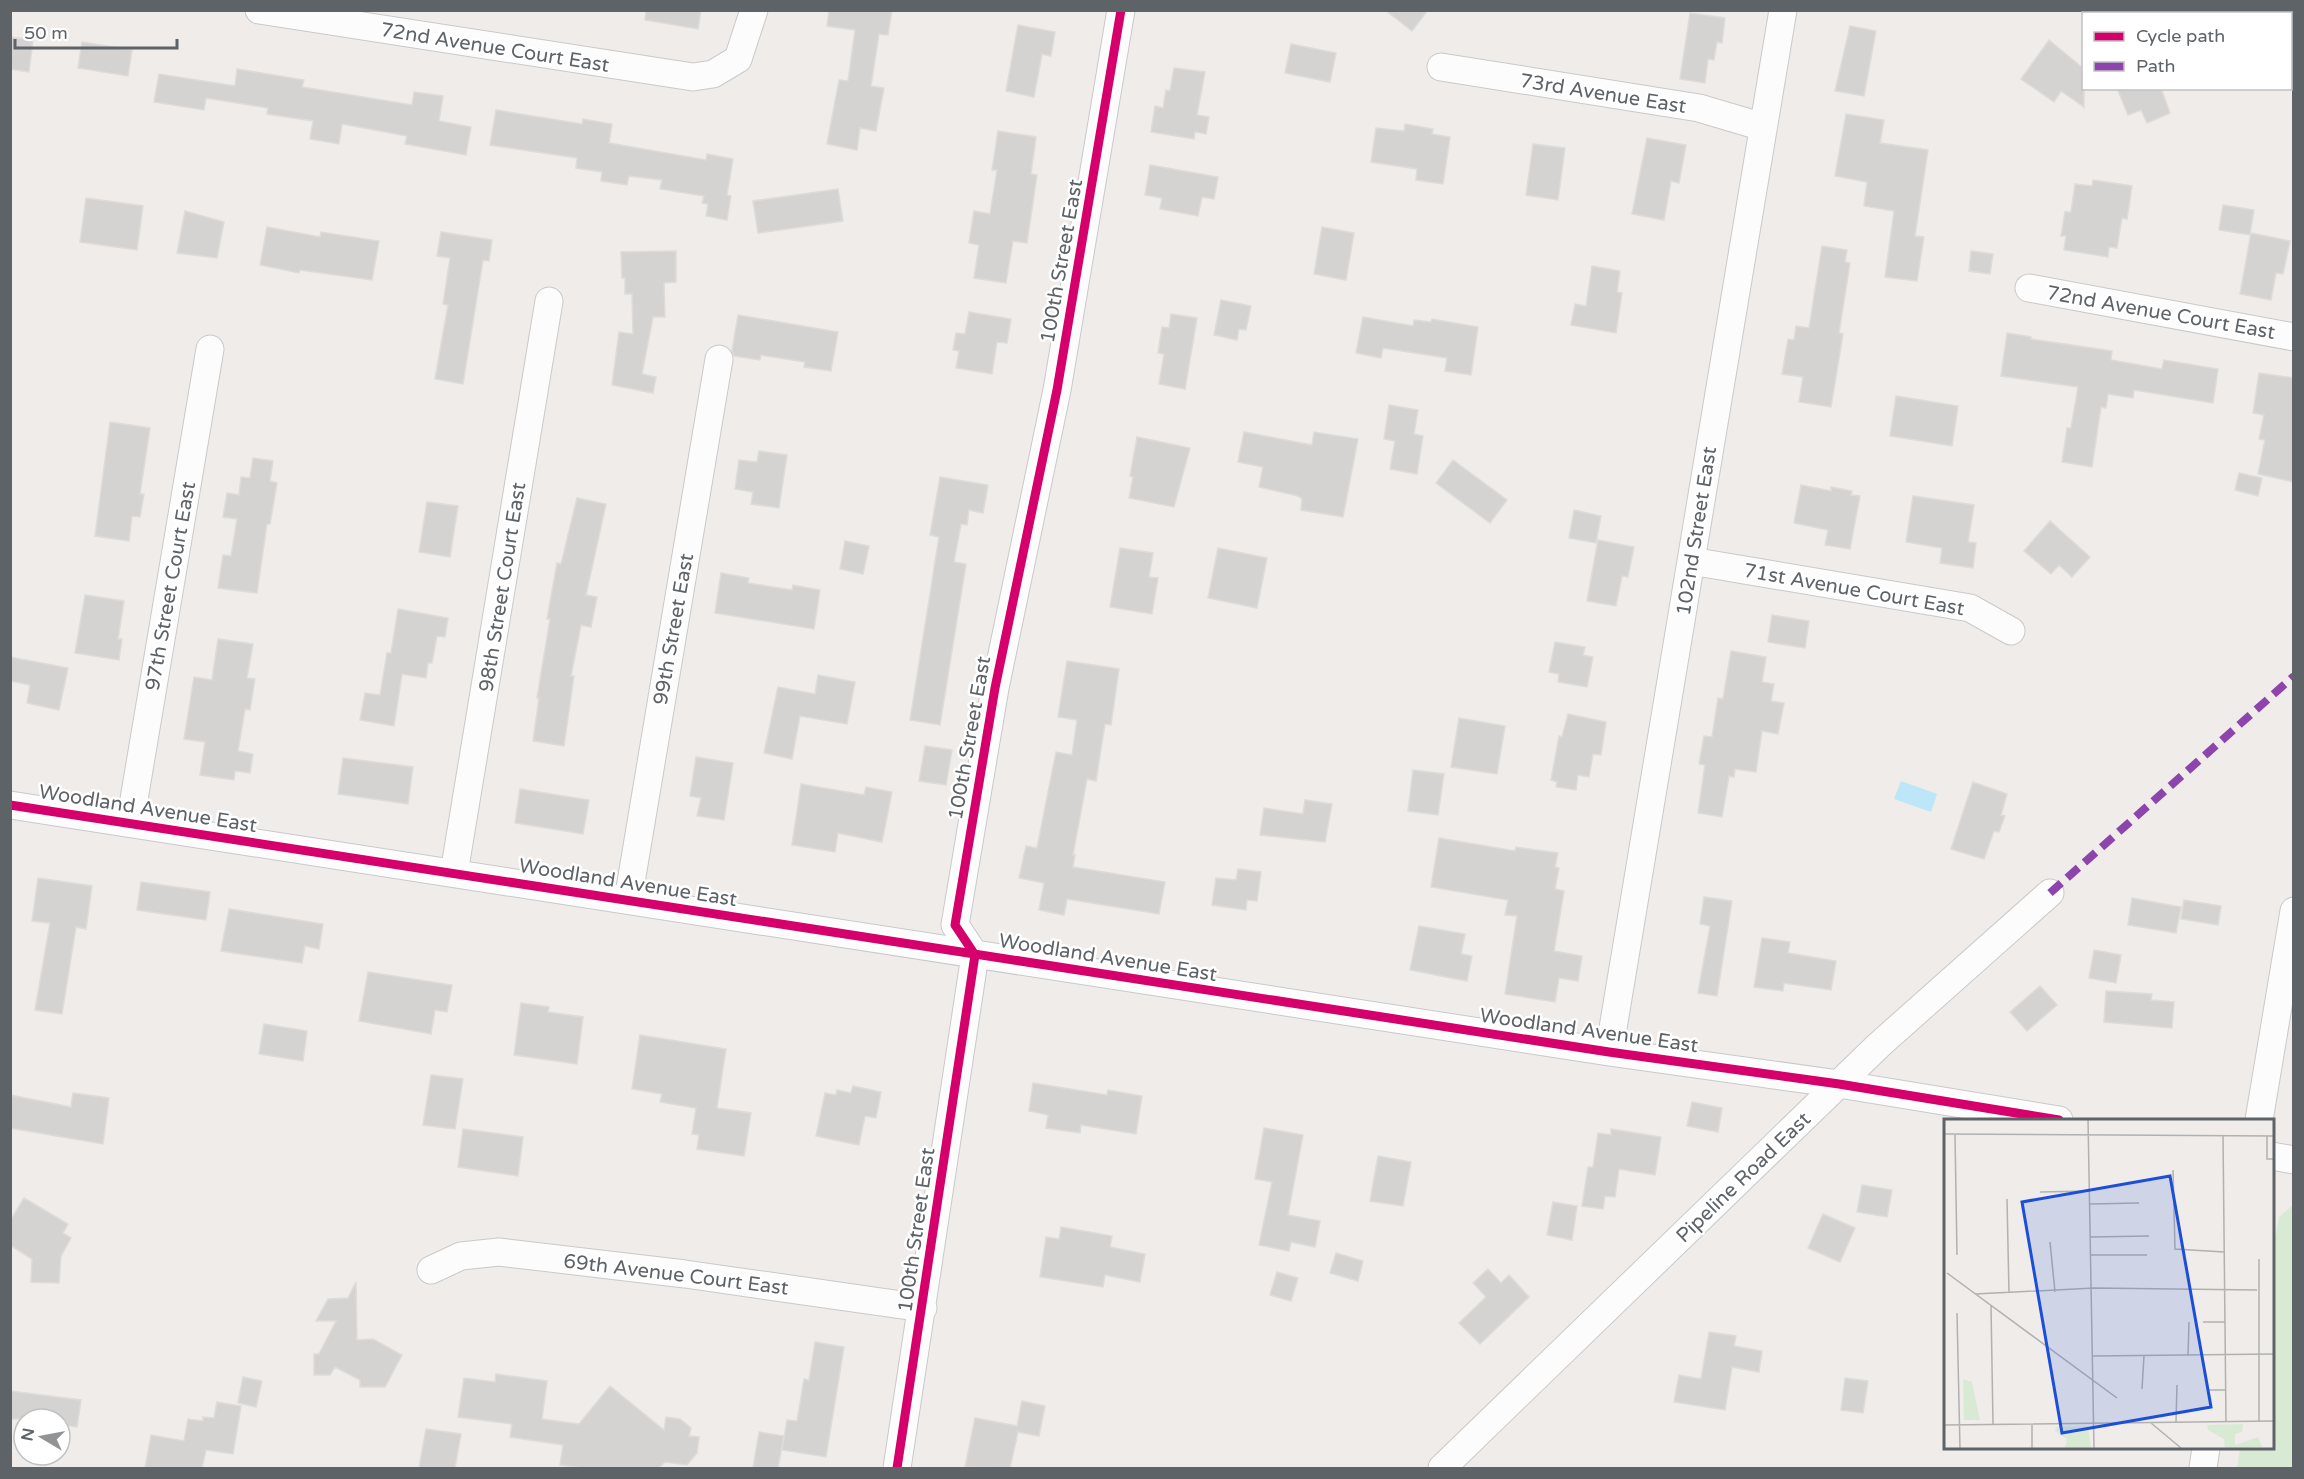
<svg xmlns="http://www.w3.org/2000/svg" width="2304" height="1479" viewBox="0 0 2304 1479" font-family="'Varela Round',sans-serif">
  <rect width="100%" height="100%" fill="#efece9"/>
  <path fill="#d9ead4" d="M2293 1205V1468H2237L2240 1448H2272V1254L2279 1217Z"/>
  <path fill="#bde6f8" d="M1901 781 1937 794 1931 812 1894 799Z"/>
  <path fill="#d5d3d2" stroke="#dedbd8" stroke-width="1.5" d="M646 10H701L698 29 645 20Z
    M829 10H892L888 35 879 34 871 86 884 88 876 131 860 128 857 150 827 144 839 80 848 81 855 30 827 26Z
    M1385 10H1428L1412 31Z
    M1690 13 1725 18 1722 43 1717 42 1714 60 1708 59 1705 83 1680 79Z
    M1018 25 1055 32 1051 56 1042 54 1034 97 1006 91Z
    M1850 26 1876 31 1864 96 1835 91Z
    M10 37 33 40 29 72 10 69Z
    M2049 40 2084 69V107L2061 91 2054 102 2021 79Z
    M82 42 132 50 128 76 78 68Z
    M1291 44 1336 53 1330 82 1285 73Z
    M1174 68 1205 72 1197 115 1209 117 1206 134 1195 132 1194 139 1151 132 1155 106 1163 108 1166 90 1170 91Z
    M237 69 304 80 302 87 412 105 414 92 443 96 439 121 471 127 466 155 405 144 407 136 342 124 339 144 310 139 313 121 267 114 268 108 206 98 204 110 154 102 159 74 235 86Z
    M2117 88H2161L2170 113 2147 123 2141 110 2128 115Z
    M496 110 582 124 583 119 612 124 609 143 706 160 707 154 733 159 727 195 731 196 727 220 706 216 708 204 702 203 704 196 660 189 662 180 629 176 627 185 601 181 602 172 576 168 577 158 490 145Z
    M1846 114 1884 120 1880 143 1928 150 1915 236 1924 237 1917 281 1885 277 1894 211 1864 206 1867 182 1835 176Z
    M1405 124 1433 129 1432 134 1450 137 1443 184 1416 180 1417 169 1371 162 1376 128 1404 131Z
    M998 131 1036 137 1031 174 1037 175 1027 243 1013 241 1006 283 974 278 979 245 969 243 974 211 990 214 997 170H992Z
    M1647 138 1686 145 1679 183 1671 181 1664 220 1632 214Z
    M1533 144 1565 148 1558 200 1526 195Z
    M1150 165 1218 177 1214 199 1202 197 1198 216 1160 209 1162 198 1145 195Z
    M2093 180 2132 186 2127 219 2122 218 2117 248 2109 247 2108 257 2064 250 2066 236H2061L2065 212H2071L2075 184 2092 186Z
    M838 189 843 221 758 233 753 201Z
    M86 198 143 206 137 250 80 242Z
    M2223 205 2254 210 2250 235 2219 230Z
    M185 211 224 222 217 258 177 253Z
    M267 227 320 237 321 232 379 241 372 280 300 270 299 273 260 265Z
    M1322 227 1354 233 1346 280 1314 274Z
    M441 232 492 240 489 261 483 260 463 384 435 379 448 305 443 304 450 258 437 256Z
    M2251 233 2290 241 2283 274 2276 273 2271 300 2240 294Z
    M1822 246 1847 250 1845 262 1850 263 1839 333 1843 334 1831 407 1799 402 1803 377 1782 374 1788 339 1794 340 1796 326 1809 328Z
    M676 251V282L664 283 665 317H653L642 374 656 377 653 393 612 385 619 332 633 334 632 294H625V278H622L621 252Z
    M1971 251 1993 254 1990 274 1969 271Z
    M1592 266 1620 271 1617 292 1622 293 1616 333 1571 325 1575 304 1586 306Z
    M1221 300 1251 306 1246 330 1239 329 1237 340 1214 335Z
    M969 312 1011 319 1007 343 997 342 992 374 956 368 959 351 953 350 956 333 965 334Z
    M1171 314 1197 318 1185 389 1159 384 1164 354 1158 353 1162 327 1169 328Z
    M738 315 838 332 831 371 804 367 805 362 761 355 760 360 734 356 732 351Z
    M1363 317 1413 326 1414 320 1431 322 1432 319 1478 327 1471 375 1445 371 1447 358 1383 348 1381 358 1356 353Z
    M2007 333 2031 337V339L2112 351 2111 360 2162 369 2164 360 2218 369 2213 403 2134 390 2133 398 2108 394 2106 408 2101 407 2092 467 2062 462 2067 428H2071L2078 387 2001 376Z
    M2259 373 2294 378V482L2258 474 2265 440 2259 439 2264 415 2253 413Z
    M1896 396 1958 406 1952 446 1890 436Z
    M1389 405 1418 410 1414 434 1423 436 1417 474 1390 469 1395 441 1384 439Z
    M110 422 150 428 140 494H144L140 517 132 516 129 541 95 536Z
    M1244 432 1312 445 1314 432 1358 439 1343 517 1301 510 1302 499 1298 496 1259 487 1263 467 1238 462Z
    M1137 437 1190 448 1174 507 1129 498 1133 477 1130 476Z
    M759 451 787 455 779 508 751 504 753 492 735 489 739 460 757 462Z
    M253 458 273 461 270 481 277 483 270 524H267L257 593 218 588 223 555 231 556 237 519 223 517 227 493 239 495 241 477 250 478Z
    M1453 460 1507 500 1490 523 1436 483Z
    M2239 473 2262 478 2258 496 2235 490Z
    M940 477 988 485 983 513 969 510 967 525 961 524 954 562 966 564 940 725 910 720 939 537 930 535Z
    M1801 485 1831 491V487L1852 491 1851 495 1860 496 1850 549 1825 545 1828 530 1794 523Z
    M1913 496 1974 505 1968 542 1976 543 1973 568 1940 563 1942 548 1906 542Z
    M577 498 606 504 586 595 597 597 591 627 581 625 571 676H574L564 746 533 741 539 698H537L550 619H547L557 563 561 564Z
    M427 502 458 506 450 557 419 552Z
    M1574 510 1601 516 1596 543 1569 538Z
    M2050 521 2090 557 2072 577 2059 565 2051 574 2024 551Z
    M1598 540 1634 547 1628 577 1622 576 1616 606 1587 601Z
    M845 541 869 546 863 574 840 569Z
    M1120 548 1153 553 1149 577 1158 578 1152 614 1110 607Z
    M1218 548 1267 558 1257 608 1208 598Z
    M721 573 749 578 748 583 792 590 793 585 820 590 814 629 715 613Z
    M85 595 124 601 118 639H122L119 660 75 653Z
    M398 609 448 618 445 637 437 636 432 663H428L426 678 402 674 394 726 360 720 365 693 380 695 387 653H391Z
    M1772 615 1809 621 1805 648 1768 642Z
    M218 639 253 644 247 678 255 679 250 710 245 709 238 751 253 754 250 773 235 771 234 780 200 775 205 742 184 739 194 677 212 680Z
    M1555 642 1585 647 1583 655 1593 657 1587 687 1558 682 1559 674 1549 672Z
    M1731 651 1766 657 1762 682 1774 684 1771 701 1784 703 1778 734 1762 731 1756 772 1735 769 1734 777 1729 776 1722 817 1698 813 1705 765 1699 764 1704 736 1712 737 1718 698 1723 699Z
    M10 657 68 668 59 710 27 703 30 685 10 681Z
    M1067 661 1119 669 1111 725 1105 724 1096 781 1087 779 1073 855H1075L1073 867 1165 882 1159 914 1067 899 1064 915 1039 910 1044 883 1019 878 1026 846 1037 848 1056 752 1072 755 1077 720 1058 717Z
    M818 675 855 682 847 724 800 716 792 759 764 753 778 687 815 694Z
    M1568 714 1606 722 1601 755 1593 754 1589 777 1578 775 1576 790 1556 787 1557 782 1551 780 1559 736 1562 737Z
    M1459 718 1505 726 1497 774 1451 767Z
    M925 746 952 750 946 785 919 781Z
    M696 757 733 763 724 820 697 816 701 798 690 796Z
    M343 758 413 767 408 804 338 794Z
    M1413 770 1444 774 1438 815 1408 811Z
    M1973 782 2007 794 2001 815 2005 816 1999 832 1994 831 1984 859 1951 849Z
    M801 784 864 795 866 787 892 792 882 842 838 833 835 852 792 845Z
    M520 789 589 800 583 834 515 823Z
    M1305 800 1332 804 1325 842 1260 835 1264 808 1303 814Z
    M1439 838 1515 851 1516 847 1558 853 1555 867 1559 868 1555 889 1564 891 1554 951 1582 956 1578 981 1559 978 1555 1002 1505 994 1517 916 1505 915 1508 900 1431 887Z
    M1238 869 1261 872 1257 901 1247 900 1246 910 1212 905 1216 878 1236 880Z
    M38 878 92 886 86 929 76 927 62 1014 35 1010 50 923 32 921Z
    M141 882 210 892 206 920 137 910Z
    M1704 897 1732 901 1717 996 1698 993 1710 926 1700 924Z
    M2132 898 2181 907 2176 933 2128 925Z
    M2184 900 2221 906 2218 925 2181 919Z
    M229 909 323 924 319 949 305 946 302 963 221 951Z
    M1419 926 1465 934 1461 954 1472 956 1467 981 1410 970Z
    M1762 938 1790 942 1788 953 1836 961 1831 990 1784 983 1783 991 1754 987Z
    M2094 950 2121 955 2116 983 2089 978Z
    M368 972 452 985 447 1012 435 1010 431 1034 359 1021Z
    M2040 986 2057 1005 2027 1031 2010 1012Z
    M2106 991 2152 994 2151 1000 2174 1002 2172 1028 2104 1022Z
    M521 1003 549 1007 548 1012 583 1017 577 1064 514 1055Z
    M264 1024 307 1031 303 1061 259 1054Z
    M640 1035 726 1049 717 1108 751 1113 744 1156 697 1149 699 1135 692 1134 696 1108 660 1102 662 1094 632 1089Z
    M431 1075 463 1079 455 1129 423 1125Z
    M1033 1083 1107 1095 1108 1090 1142 1096 1136 1134 1081 1125 1080 1133 1046 1128 1048 1115 1029 1111Z
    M853 1086 881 1092 876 1118 865 1116 859 1145 816 1136 825 1093 836 1095 837 1090 851 1093Z
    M73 1093 109 1098 103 1144 10 1128V1095L71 1107Z
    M1692 1102 1722 1108 1718 1132 1687 1126Z
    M1264 1128 1303 1135 1288 1215 1320 1221 1315 1247 1291 1242 1289 1251 1259 1245 1272 1182 1255 1179Z
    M463 1129 523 1137 518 1176 458 1167Z
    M1611 1129 1661 1137 1655 1175 1619 1169 1615 1197 1605 1196 1603 1209 1582 1206 1588 1167H1593L1598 1133 1611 1135Z
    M1378 1156 1411 1162 1403 1206 1370 1201Z
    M1862 1185 1892 1190 1887 1217 1857 1212Z
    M24 1198 68 1224 63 1233 71 1238 61 1256 59 1283 31 1282 32 1259 10 1245V1221Z
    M1553 1202 1577 1206 1572 1240 1547 1235Z
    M1823 1214 1855 1228 1840 1262 1808 1248Z
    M1061 1227 1112 1236 1110 1247 1145 1254 1140 1282 1105 1275 1103 1287 1040 1277 1046 1237 1059 1239Z
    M1336 1253 1363 1261 1358 1281 1330 1273Z
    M1488 1269 1501 1283 1509 1275 1529 1297 1480 1344 1459 1323 1486 1297 1473 1283Z
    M1277 1272 1298 1278 1291 1301 1270 1295Z
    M356 1282 357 1340 373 1339 402 1355 385 1387H360V1380L335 1367 330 1375H314V1354H319L336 1321H316L328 1299 348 1298Z
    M1709 1332 1736 1336 1734 1346 1762 1351 1759 1372 1732 1367 1725 1410 1674 1402 1679 1375 1701 1379Z
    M815 1342 844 1347 826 1457 782 1450 787 1420 797 1421 804 1379 809 1380Z
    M496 1374 547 1381 542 1419 579 1424 610 1386 664 1430 666 1417 680 1419 691 1428 689 1436 699 1437 697 1453 687 1465 665 1462 659 1468H583L560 1465 563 1445 510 1437 512 1424 458 1417 464 1378 495 1382Z
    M243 1377 262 1381 256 1407 238 1403Z
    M1845 1378 1868 1381 1863 1413 1841 1410Z
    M10 1391 81 1400 77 1427 60 1424V1419H10Z
    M1022 1401 1045 1406 1039 1436 1018 1432 1010 1468 965 1467 975 1418 1017 1426Z
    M217 1402 241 1406 233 1454 206 1450 202 1468H145L151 1435 184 1441 188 1419 203 1421V1417L214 1418Z
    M426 1429 461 1434 455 1468H419Z
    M759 1432 784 1436 778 1468H753Z"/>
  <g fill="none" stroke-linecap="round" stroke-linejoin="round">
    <defs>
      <path id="minor" d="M259 10 693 77 713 74 738 59 754 10
        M1441 67 1699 108 1763 127
        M2029 288 2294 337
        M1691 561 1970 608 2011 631
        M10 805 1609 1052 1839 1084 2059 1120
        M130 823 210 349
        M454 873 549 301
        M628 900 719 359
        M1609 1052 1783 10
        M2259 1120 2294 911
        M2272 1156 2294 1160
        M431 1270 461 1256 499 1252 685 1274 923 1308
        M897 1468 975 955 955 925 995 688 1057 390 1121 10
        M1442 1468 1879 1045 2050 893
        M2203 1468 2206 1448"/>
    </defs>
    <use href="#minor" stroke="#cac9ca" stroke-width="29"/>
    <use href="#minor" stroke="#fdfcfc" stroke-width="27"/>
    <path stroke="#8e44ad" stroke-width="8" stroke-dasharray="15 8" stroke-linecap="butt" d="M2050 893 2294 676"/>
    <defs>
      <path id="cycleway" d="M10 805 1609 1052 1839 1084 2059 1120
        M897 1468 975 955 955 925 995 688 1057 390 1121 10"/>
    </defs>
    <use href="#cycleway" stroke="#fff" stroke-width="13"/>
    <use href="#cycleway" stroke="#d6006c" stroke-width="9"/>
  </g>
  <g text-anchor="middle" stroke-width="5" stroke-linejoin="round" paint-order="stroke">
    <g font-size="20" fill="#5e6368" stroke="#fff">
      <text transform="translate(495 47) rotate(9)" y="7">72nd Avenue Court East</text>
      <text transform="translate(1603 93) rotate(9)" y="7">73rd Avenue East</text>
      <text transform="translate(1061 261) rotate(-80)" y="7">100th Street East</text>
      <text transform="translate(2161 312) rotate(10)" y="7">72nd Avenue Court East</text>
      <text transform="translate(1696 531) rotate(-81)" y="7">102nd Street East</text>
      <text transform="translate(170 586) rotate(-80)" y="7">97th Street Court East</text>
      <text transform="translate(502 587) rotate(-81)" y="7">98th Street Court East</text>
      <text transform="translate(1854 589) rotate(10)" y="7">71st Avenue Court East</text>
      <text transform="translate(673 629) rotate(-80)" y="7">99th Street East</text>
      <text transform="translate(969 738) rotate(-80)" y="7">100th Street East</text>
      <text transform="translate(148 808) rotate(9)" y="7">Woodland Avenue East</text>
      <text transform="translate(628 882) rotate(9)" y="7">Woodland Avenue East</text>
      <text transform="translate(1108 957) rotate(9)" y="7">Woodland Avenue East</text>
      <text transform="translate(1589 1030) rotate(8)" y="7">Woodland Avenue East</text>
      <text transform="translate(1743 1177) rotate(-44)" y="7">Pipeline Road East</text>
      <text transform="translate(916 1230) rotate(-82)" y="7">100th Street East</text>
      <text transform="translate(676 1274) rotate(7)" y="7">69th Avenue Court East</text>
    </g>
  </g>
  <g transform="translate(1944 1119)">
    <rect width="330" height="330" fill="#efece9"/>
    <path d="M19 260 28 263 36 301H20ZM299 305 298 313 291 315V326L314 318 318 328 281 330 280 320 264 311 263 306ZM144 307 147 330H121L123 320 111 312 112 308Z" fill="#d9ead4"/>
    <path fill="none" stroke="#b1b1b1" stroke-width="1.5" d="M144 0 150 330M0 15 330 17M11 15 13 136M279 16 282 302M323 17V40H330M229 51 231 130 280 133M96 73 145 72M63 80 65 174M146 85 195 84M146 118 205 117M106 123 111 173M147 136H203M3 154 173 279M31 175 150 169 313 171M47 187 49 305M13 194 16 330M259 203H281M244 236 245 203M149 237 330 235M198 270 200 237M263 271H282M315 302V140M232 303 233 266M207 304 237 329M88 305V330M0 306 330 302"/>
    <path fill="#1d4ed8" fill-opacity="0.15" stroke="#1d4ed8" stroke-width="3" d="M226 57 267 288 118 314 78 83Z"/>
    <rect width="330" height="330" fill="none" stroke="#5e6368" stroke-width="3"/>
  </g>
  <rect width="2304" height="1479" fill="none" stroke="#5e6368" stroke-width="24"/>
  <rect x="2082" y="12" width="210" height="78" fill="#ffffff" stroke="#bfc1c3" stroke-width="1.5"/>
  <rect x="2094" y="32" width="30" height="9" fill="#d6006c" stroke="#bfc1c3" stroke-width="1.5"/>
  <text x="2136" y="42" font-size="18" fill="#5e6368">Cycle path</text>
  <rect x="2094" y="62" width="30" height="9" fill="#8e44ad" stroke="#bfc1c3" stroke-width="1.5"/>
  <text x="2136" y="72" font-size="18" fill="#5e6368">Path</text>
  <g transform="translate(42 1437) rotate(280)"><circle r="28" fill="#ffffff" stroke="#bfc1c3" stroke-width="1.5"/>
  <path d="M0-4.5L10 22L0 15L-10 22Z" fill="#919395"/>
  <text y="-9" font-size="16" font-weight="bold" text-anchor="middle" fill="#5e6368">N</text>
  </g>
  <path d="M15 39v9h162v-9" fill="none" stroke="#5e6368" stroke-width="3"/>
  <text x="24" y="39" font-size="18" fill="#5e6368" stroke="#ffffff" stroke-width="4.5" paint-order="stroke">50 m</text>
</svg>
